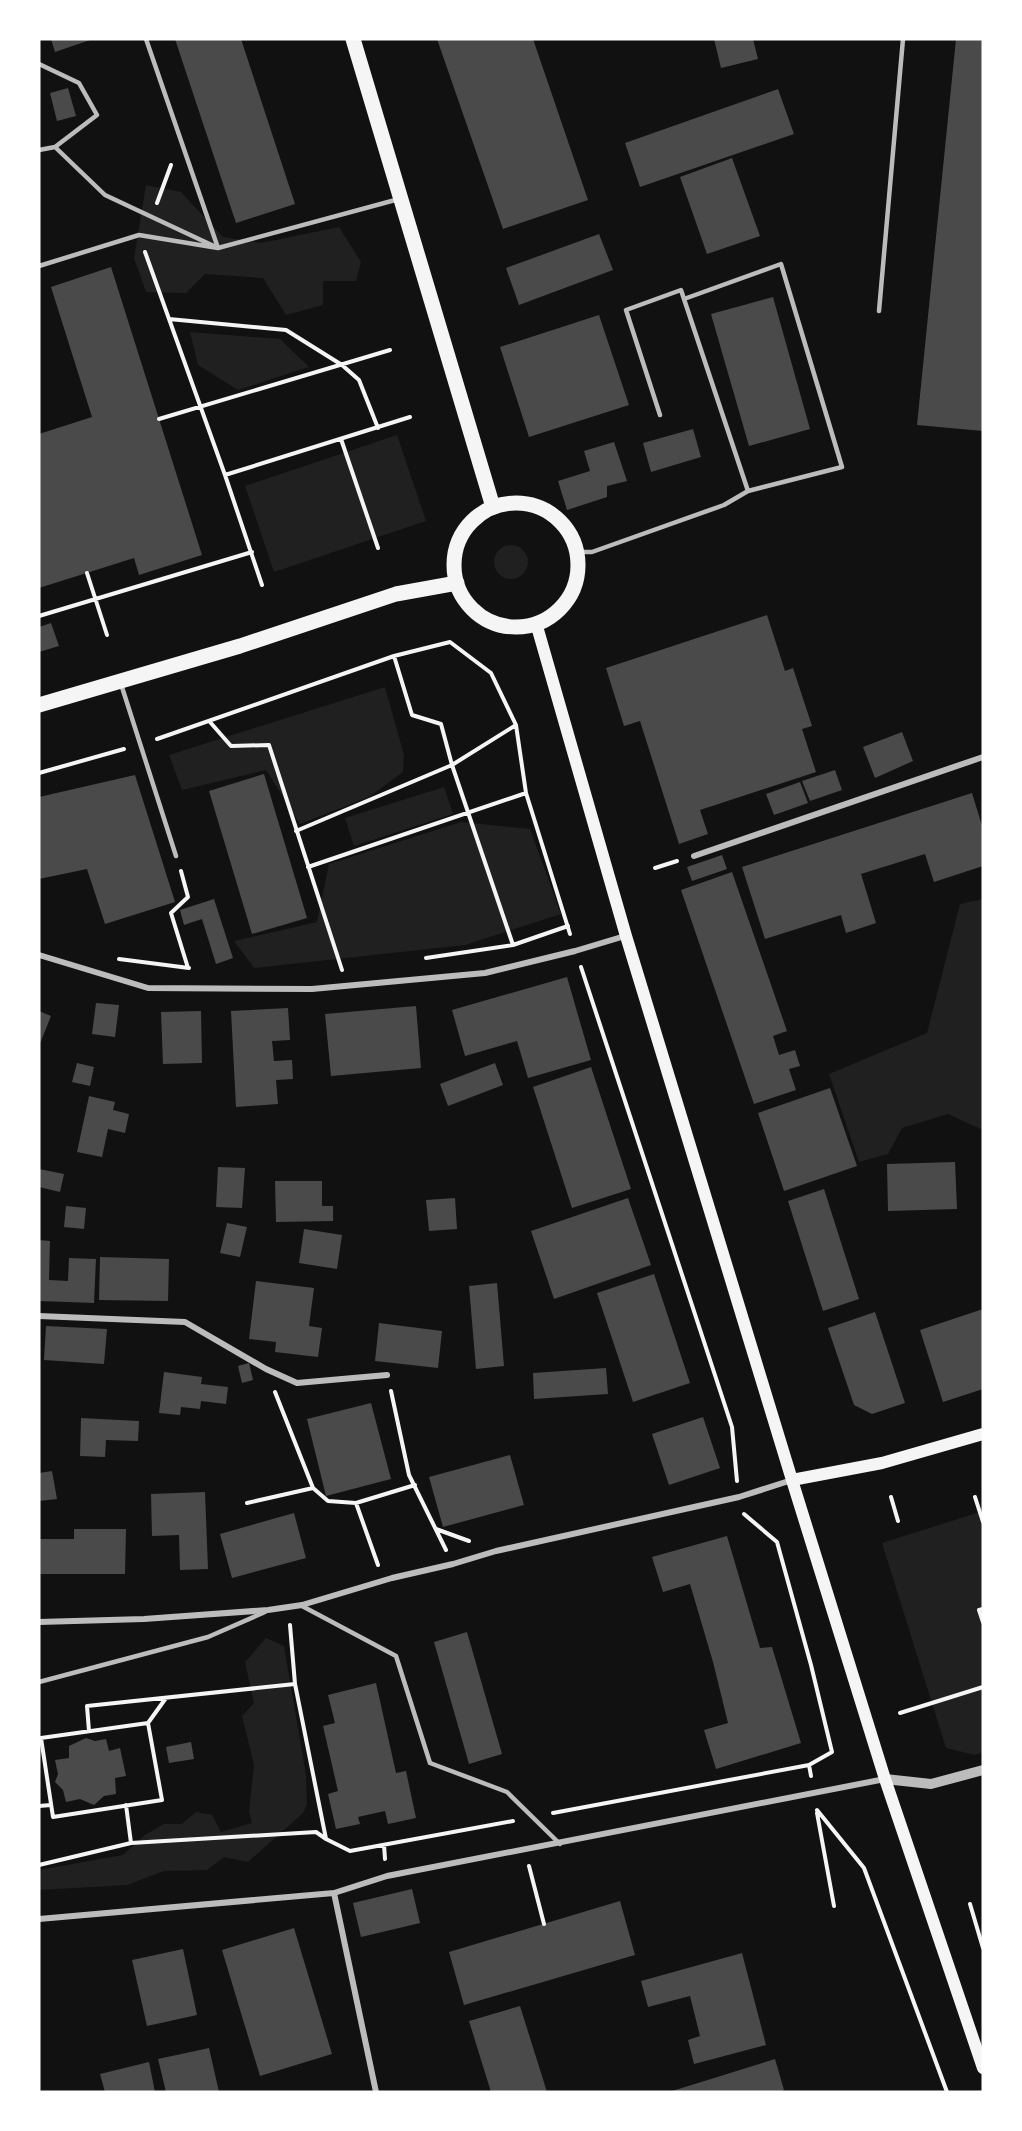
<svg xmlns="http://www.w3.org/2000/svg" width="1022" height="2131" viewBox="0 0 1022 2131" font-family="Rubik,sans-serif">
  <rect width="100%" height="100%" fill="#111"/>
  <path fill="#202020" d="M146 185 181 192 223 237 261 243 339 227 361 262 356 281H323V305L286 315 263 278 205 274 186 293 146 292 134 258Z
    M190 332 280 339 309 367 238 390 198 365Z
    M397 435 426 521 274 572 245 486Z
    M494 562a17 17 0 1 1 34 0a17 17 0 1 1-34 0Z
    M385 687 404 755 403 772 369 797 300 824 266 770 182 790 169 755Z
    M444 787 453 814 354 846 345 818Z
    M461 822 530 829 561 914 465 945 254 968 234 941 317 922 329 864Z
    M983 899V1130L948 1114 902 1128 888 1154 859 1162 829 1074 927 1033 960 904Z
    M983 1511V1752L975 1755 946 1748 882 1543Z
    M266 1638 284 1646 306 1775 307 1804 303 1813 248 1862 224 1857 207 1870 164 1871 127 1885 39 1890V1870L123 1855 145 1835 164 1824H182L196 1812 212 1815 221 1832 252 1823 249 1812 254 1765 242 1716 254 1703 245 1662Z"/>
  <path fill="#4a4a4a" d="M51 39H93L55 52Z
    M175 39H241L295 204 236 223Z
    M437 39H533L588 200 503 229Z
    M714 39H753L758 59 721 68Z
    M956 39H983V431L917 425Z
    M68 88 76 116 57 121 50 93Z
    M778 89 794 134 640 187 625 143Z
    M732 158 760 236 707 254 680 177Z
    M599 234 613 270 519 305 506 268Z
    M111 267 202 555 139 575 134 558 39 588V434L92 417 51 287Z
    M773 297 810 429 749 446 711 314Z
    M599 315 629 405 529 437 500 347Z
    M693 429 701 457 651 472 643 443Z
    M614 442 627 481 607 486V497L567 510 558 481 590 471 584 451Z
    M767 615 785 671 793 668 812 726 802 729 816 772 700 810 708 834 679 844 640 721 624 726 606 668Z
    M51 623 59 646 39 652V627Z
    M902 732 913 761 875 778 863 747Z
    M835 770 842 790 810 801 802 781Z
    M264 774 307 918 252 934 209 791Z
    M135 775 175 902 105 924 87 869 39 879V797Z
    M800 782 808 803 774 815 766 794Z
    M972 793 983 829V866L934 882 925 854 861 874 876 923 846 933 841 915 765 939 742 867Z
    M722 855 727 869 692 881 687 867Z
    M732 872 787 1031 773 1036 779 1055 795 1050 800 1066 789 1069 796 1090 754 1104 681 890Z
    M214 899 233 958 216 964 202 919 184 925 180 910Z
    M567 977 591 1060 528 1078 517 1041 465 1056 452 1010Z
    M96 1003 119 1005 115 1037 92 1034Z
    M416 1006 421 1068 331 1076 325 1014Z
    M288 1008 290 1040 272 1041 274 1061 292 1060 293 1079 276 1080 278 1104 236 1107 231 1011Z
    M39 1011 51 1016 39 1046Z
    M201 1011 202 1063 163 1064 161 1012Z
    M77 1063 94 1067 90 1086 72 1082Z
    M495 1063 503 1085 448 1106 440 1084Z
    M591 1067 631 1189 572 1208 533 1087Z
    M830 1088 857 1166 784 1191 758 1113Z
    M89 1096 115 1102 113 1110 129 1114 125 1133 108 1129 102 1157 77 1152Z
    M955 1162 957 1209 888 1211 887 1164Z
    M218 1167 245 1168 242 1208 216 1207Z
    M39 1169 64 1174 60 1192 39 1187Z
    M275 1181H322V1206H333V1221L276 1222Z
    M824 1189 859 1299 823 1311 788 1201Z
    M455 1198 457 1229 429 1231 426 1200Z
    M628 1198 651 1265 554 1299 531 1231Z
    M66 1206 86 1208 84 1229 64 1227Z
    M227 1223 247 1227 240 1257 220 1253Z
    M304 1229 342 1235 337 1269 299 1263Z
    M39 1240 50 1241 49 1280 68 1281 69 1258 96 1259 94 1303 39 1301Z
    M100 1257 169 1259 168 1301 99 1300Z
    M654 1274 690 1383 633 1402 597 1293Z
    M256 1281 314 1288 309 1326 322 1328 318 1357 275 1352 276 1342 249 1339Z
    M497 1283 504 1366 476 1369 469 1286Z
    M983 1309V1389L943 1402 920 1330Z
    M875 1312 905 1403 872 1414 854 1405 828 1328Z
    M379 1323 442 1331 438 1368 375 1361Z
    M46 1326 107 1329 104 1364 44 1360Z
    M249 1363 253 1380 242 1383 238 1366Z
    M606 1368 608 1394 534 1399 533 1373Z
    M164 1372 202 1377 201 1384 228 1387 226 1404 201 1401 200 1409 181 1407 180 1415 159 1413Z
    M371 1403 391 1479 326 1496 307 1419Z
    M703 1417 720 1468 669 1485 652 1434Z
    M81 1418 139 1421 138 1441 106 1440 105 1457 80 1456Z
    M510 1455 524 1505 443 1527 429 1477Z
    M52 1471 57 1499 39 1501V1473Z
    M205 1492 208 1569 180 1570 179 1535 152 1536 151 1494Z
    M294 1513 306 1558 232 1578 220 1534Z
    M74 1529H126L125 1574H39V1539H74Z
    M727 1536 760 1648 772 1647 801 1743 716 1769 704 1730 728 1723 713 1662 690 1584 663 1592 652 1557Z
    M467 1632 502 1754 469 1764 434 1642Z
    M376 1683 396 1773 406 1771 416 1818 388 1824 385 1811 358 1817 360 1824 336 1829 328 1794 338 1791 323 1726 335 1723 328 1695Z
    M86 1738 95 1741 106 1739 109 1751 120 1748 126 1776 115 1778 116 1794 104 1796 94 1805 80 1799 66 1802 63 1790 55 1782 58 1774 55 1760 69 1758V1746Z
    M191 1742 194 1759 169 1763 166 1747Z
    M412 1889 420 1923 361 1937 353 1903Z
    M620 1901 635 1955 464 2005 449 1952Z
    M294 1928 332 2054 260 2076 222 1950Z
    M183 1949 197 2015 147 2026 132 1960Z
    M742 1953 766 2045 694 2064 688 2040 700 2036 690 1996 648 2007 641 1981Z
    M520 2006 547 2092H491L469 2021Z
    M209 2048 219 2092H166L158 2059Z
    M775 2059 784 2090 779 2092H669Z
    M149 2062 155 2092H105L100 2074Z"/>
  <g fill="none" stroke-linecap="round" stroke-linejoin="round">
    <path stroke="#f5f5f5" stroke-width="4" d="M157 203 171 165
      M145 252 225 475
      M169 319 286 330 342 365 359 380 378 428
      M159 419 390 350
      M341 439 378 548
      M87 573 107 635
      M262 585 225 475 410 417
      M39 616 252 552
      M394 656 412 715 441 724 452 765 513 945
      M210 722 231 746 269 745 342 970
      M157 739 394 656 450 642 491 673 516 725 526 793 570 934
      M39 773 124 749
      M296 831 452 765 516 725
      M308 867 526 793
      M655 868 677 861
      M181 871 188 897 171 913 188 968
      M426 958 513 945 568 926
      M119 959 189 968
      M581 967 732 1427 737 1481
      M391 1391 409 1475 446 1550
      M275 1392 313 1488 328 1501 356 1503 415 1485
      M891 1497 898 1521
      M975 1497 983 1522
      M247 1503 313 1488
      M356 1503 378 1565
      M744 1514 777 1542 811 1665 832 1752 809 1765 811 1776
      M436 1529 469 1541
      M983 1609 979 1610 983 1622
      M290 1625 295 1684 326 1839
      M900 1713 983 1687
      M148 1723 162 1800 53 1817 41 1738 148 1723 166 1698
      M89 1731 87 1706 295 1684
      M126 1805 131 1843
      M39 1806 51 1805
      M817 1810 864 1868 947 2092
      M553 1813 809 1765
      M817 1813 834 1906
      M384 1845 385 1859
      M39 1865 131 1843 316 1832 326 1839 350 1851 513 1821
      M529 1866 544 1924
      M970 1904 983 1948"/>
    <path stroke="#bcbcbc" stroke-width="4.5" d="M39 64 79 83 97 115 55 147
      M39 150 55 147 105 195 218 248 399 199
      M39 266 139 235 218 248 146 39
      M879 311 903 39
      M660 415 626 310 681 290 748 491
      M577 552H592L724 505 748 491 842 467 781 264 684 299
      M121 684 176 856
      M302 1606 396 1656 430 1763 507 1792 560 1844
      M39 1682 208 1637 265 1612"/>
    <path stroke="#bcbcbc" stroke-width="6" d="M694 856 983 757
      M39 955 148 988 312 989 485 973 575 951 625 936
      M39 1316 185 1322 266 1369 297 1383 387 1375
      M39 1622 144 1619 268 1610 302 1605 392 1578 453 1564 496 1551 739 1497 792 1480
      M334 1893 376 2092
      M39 1919 334 1893 387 1876 885 1779"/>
    <path stroke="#bcbcbc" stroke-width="10" d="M885 1779 931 1784 983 1770"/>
    <path stroke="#f5f5f5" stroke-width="12" d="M536 623 626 936 792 1480 885 1779 983 2068
      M792 1480 882 1463 983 1434"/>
    <path stroke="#f5f5f5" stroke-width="15" d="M353 39 493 507
      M454 565a62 62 0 1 1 124 0a62 62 0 1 1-124 0Z
      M39 705 240 646 396 594 457 583"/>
  </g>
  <rect width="1022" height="2131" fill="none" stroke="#ffffff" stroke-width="81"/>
</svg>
